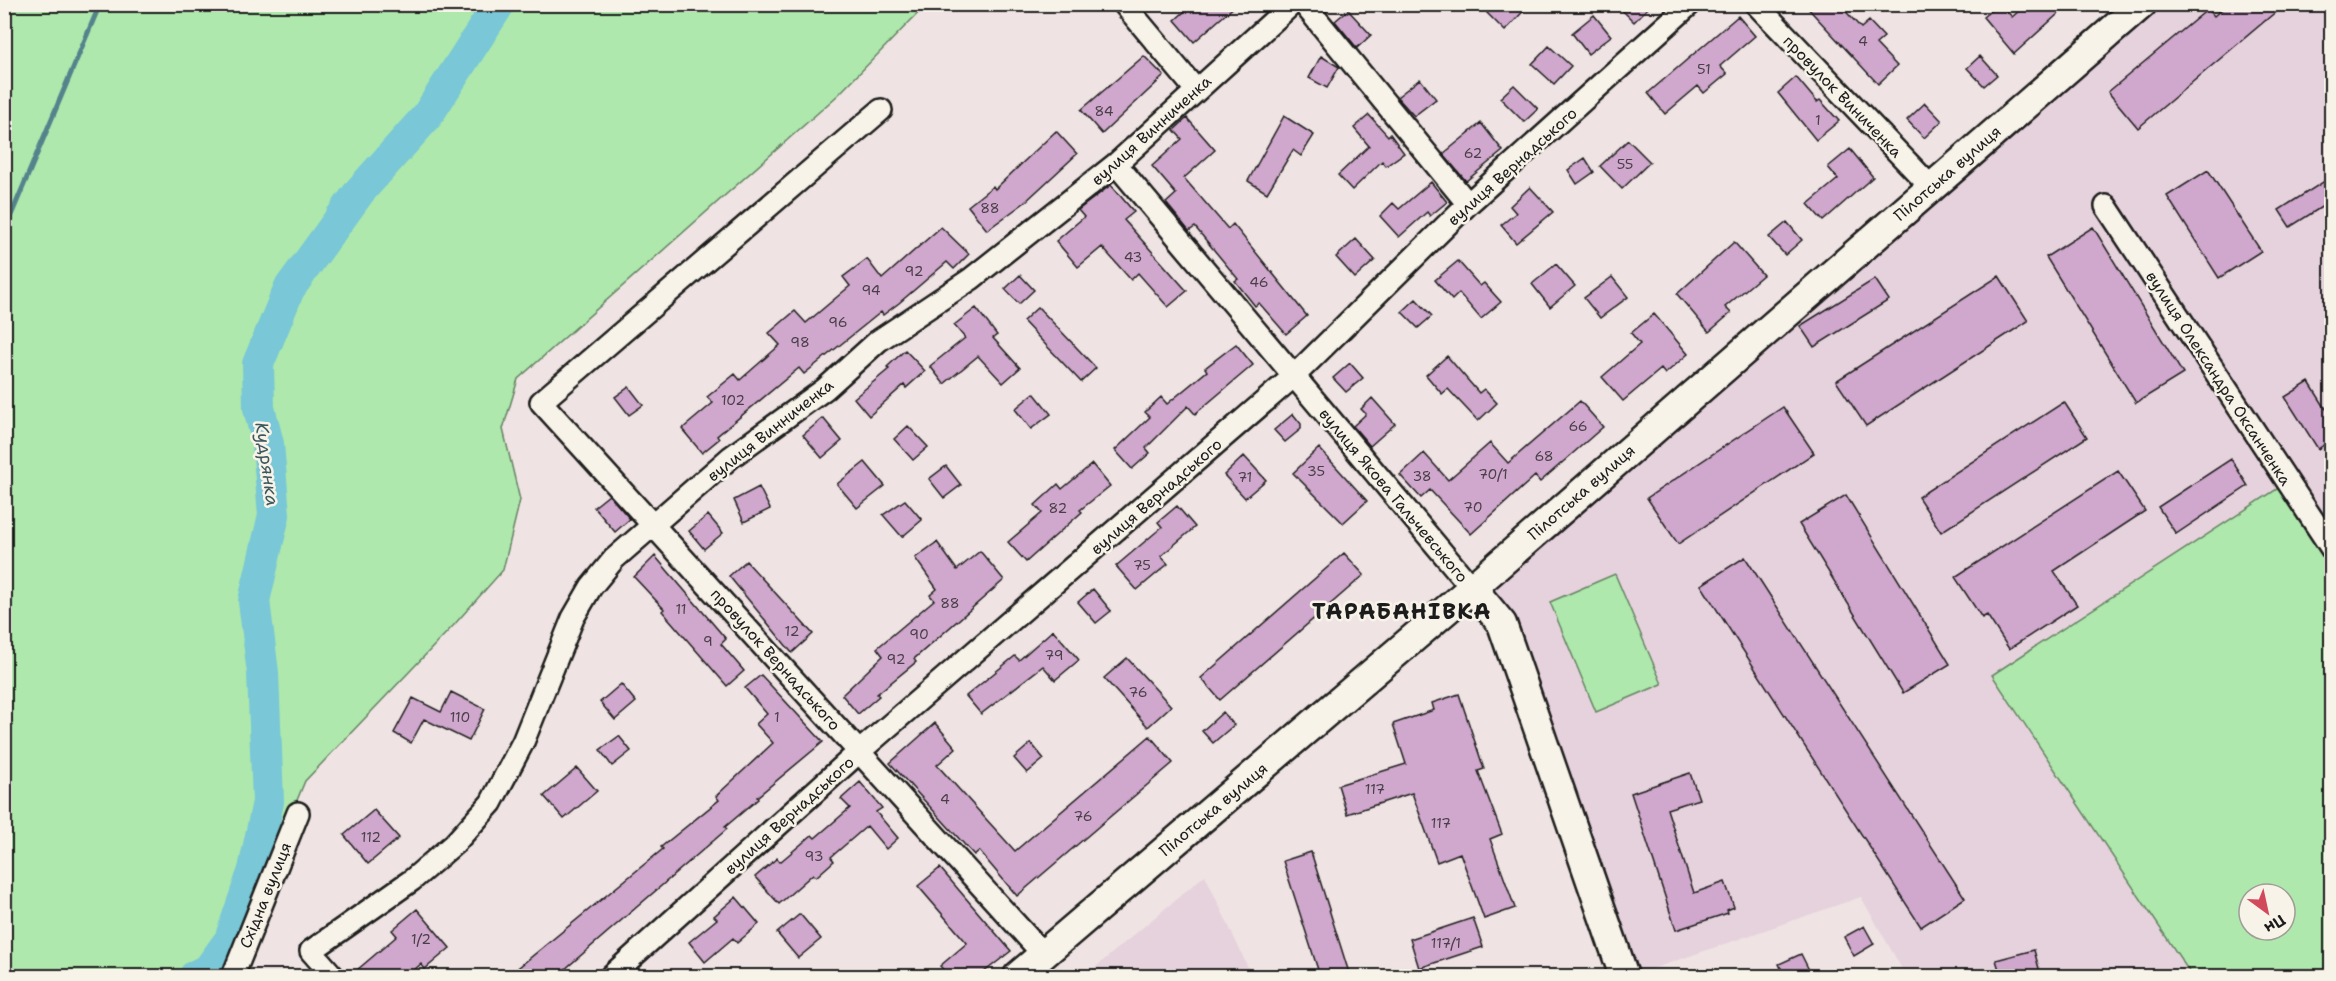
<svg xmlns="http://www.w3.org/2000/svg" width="2336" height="981" viewBox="0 0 2336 981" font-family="'Shantell Sans',sans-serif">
  <rect width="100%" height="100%" fill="#efe4e3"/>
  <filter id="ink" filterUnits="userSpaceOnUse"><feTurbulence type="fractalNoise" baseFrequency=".0167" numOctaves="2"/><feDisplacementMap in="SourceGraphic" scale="12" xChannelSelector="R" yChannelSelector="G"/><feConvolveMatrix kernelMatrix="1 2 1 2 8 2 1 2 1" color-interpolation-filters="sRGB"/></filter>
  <g filter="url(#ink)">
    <path fill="#e6d2dc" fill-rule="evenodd" d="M2154 5H2331V976H1906L1861 897 1632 976 1483 589ZM2249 894H2285V930H2249Z
      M1205 875 1252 976H1085Z"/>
    <path fill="#aee8ac" stroke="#658264" stroke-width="1.5" fill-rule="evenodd" d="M5 5H926L838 95 518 379 503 429 520 500 503 570 453 626 305 781 224 976H5Z
      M2280 487 2331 567V976H2192L1992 675ZM2249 894H2285V930H2249Z
      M1615 574 1662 684 1596 712 1550 602Z"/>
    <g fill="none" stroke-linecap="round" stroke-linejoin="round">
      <path stroke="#54838c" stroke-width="5" d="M4 232 100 4"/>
      <path stroke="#79c7d7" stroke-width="32" d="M195 976 209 969 230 940 254 870 268 802 263 673 254 601 274 515 268 444 259 408 258 364 289 289 360 191 427 116 499 4"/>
    </g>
    <path fill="#d0a7cd" stroke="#1c1c1c" stroke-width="1.5" d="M1193 4H1237L1194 42 1175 20Z
      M1495 4H1530L1505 31 1487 13Z
      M1616 4H1652L1634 22Z
      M1804 4H1839L1861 28 1869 21 1884 37 1876 44 1897 66 1878 84Z
      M1998 4H2001L2012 17 2027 4H2069L2014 54 1983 17Z
      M2228 4H2285L2138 128 2108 92 2208 9 2214 16Z
      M1348 10 1371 35 1357 48 1335 21Z
      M1594 15 1611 36 1588 54 1572 33Z
      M1738 16 1755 36 1720 66 1727 74 1704 93 1698 86 1665 114 1648 93Z
      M1549 46 1571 66 1554 84 1532 64Z
      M1144 56 1164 76 1102 134 1081 110Z
      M1321 56 1339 67 1327 88 1309 78Z
      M1980 56 1997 75 1984 86 1967 68Z
      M1796 77 1817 102 1820 100 1839 121 1816 140 1778 93Z
      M1420 79 1436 99 1414 116 1397 97Z
      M1514 85 1538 109 1524 122 1500 98Z
      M1925 103 1942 121 1924 138 1907 120Z
      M1369 115 1388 136 1390 134 1404 153 1386 166 1382 161 1352 190 1338 175 1369 146 1354 128Z
      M1284 116 1314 135 1301 156 1293 150 1267 193 1248 181Z
      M1187 118 1215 150 1184 178 1228 229 1233 224 1307 316 1286 334 1259 303 1255 306 1235 281 1238 279 1195 227 1189 231 1166 203 1176 194 1152 166 1182 139 1174 130Z
      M1481 123 1503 151 1466 181 1443 154Z
      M1056 131 1077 154 1024 203 987 230 968 206 993 186 995 189Z
      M1628 140 1650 162 1622 189 1600 166Z
      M1850 149 1873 177 1823 221 1808 204 1838 179 1828 167Z
      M1585 158 1594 172 1577 184 1568 170Z
      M2208 170 2261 251 2219 278 2167 196Z
      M2331 177V201L2290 227 2279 210Z
      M1431 182 1447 202 1430 216 1427 212 1399 237 1380 216 1393 203 1399 209Z
      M1111 185 1134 212 1124 220 1187 291 1168 307 1138 273 1131 280 1102 247 1078 267 1056 241 1084 217 1078 210Z
      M1530 187 1553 212 1516 243 1501 225 1516 213 1510 206Z
      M1787 222 1802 240 1785 255 1769 237Z
      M941 227 969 254 954 269 947 262 899 303 883 315 881 312 804 374 799 368 717 436 719 439 702 453 682 429 713 403 707 397 735 374 740 380 780 345 769 333 795 311 806 323 850 286 843 277 867 259 882 279Z
      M2093 227 2183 374 2136 403 2046 257Z
      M1356 239 1375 260 1355 278 1336 257Z
      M1734 242 1763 275 1725 307 1731 313 1709 332 1677 294Z
      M1458 261 1480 286 1484 283 1501 302 1481 319 1459 293 1452 300 1435 280Z
      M1556 264 1575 286 1550 307 1532 284Z
      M1020 275 1034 290 1019 304 1005 289Z
      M1999 276 2028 321 1866 426 1836 381Z
      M1612 277 1628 297 1600 318 1584 298Z
      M1875 279 1889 300 1814 347 1800 326Z
      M1416 299 1432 316 1418 328 1402 312Z
      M1038 307 1096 368 1081 382 1023 321Z
      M976 308 997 335 993 338 1020 368 1003 383 978 356 944 384 930 366 965 338 954 325Z
      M1654 314 1688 354 1665 374 1661 369 1623 401 1602 377 1640 344 1631 333Z
      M1236 344 1253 365 1195 414 1188 406 1146 448 1150 453 1132 469 1115 450 1150 417 1145 412 1161 397 1167 404 1207 371 1205 368Z
      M905 350 925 371 906 388 904 385 869 416 854 398 889 369 887 367Z
      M1447 356 1479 393 1484 389 1497 403 1478 421 1448 389 1442 394 1426 375Z
      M1350 363 1363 378 1346 392 1333 378Z
      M2309 382 2326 409 2331 406V440L2318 449 2285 397Z
      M629 387 643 405 629 415 615 397Z
      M1034 393 1051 414 1031 429 1015 409Z
      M1372 398 1395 424 1370 446 1353 426 1366 414 1361 409Z
      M1580 401 1603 427 1540 482 1535 476 1471 534 1430 490 1421 498 1400 475 1424 453 1448 480 1490 443 1508 463Z
      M2064 402 2087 437 1941 532 1918 497Z
      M1783 407 1814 453 1678 544 1647 498Z
      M1293 414 1301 424V429L1285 442 1274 430Z
      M823 418 842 441 822 458 803 435Z
      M908 426 928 447 913 460 894 439Z
      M1319 448 1367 501 1343 523 1293 473Z
      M1244 456 1266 480 1245 498 1224 475Z
      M2231 459 2248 486 2176 534 2158 507Z
      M865 462 885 486 857 508 837 484Z
      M1092 464 1110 486 1080 510 1082 512 1026 562 1008 542 1042 513 1035 505 1058 484 1062 489Z
      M946 466 961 485 944 498 929 479Z
      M2118 471 2145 511 2054 571 2077 605 2009 649 1987 615 1982 618 1955 577Z
      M759 487 770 509 744 522 734 500Z
      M609 495 630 519 615 532 594 507Z
      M1846 495 1950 664 1903 693 1799 524Z
      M905 500 922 520 902 537 883 515Z
      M1177 506 1195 527 1161 556 1168 564 1137 590 1116 566 1162 527 1158 522Z
      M708 515 723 533 704 549 689 531Z
      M937 542 957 570 980 551 1004 580 914 659 916 662 877 694 879 696 858 714 842 695 883 656 877 648 934 600 930 595 937 589 915 558Z
      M1344 553 1364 575 1220 700 1201 678Z
      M655 556 726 639 721 644 744 671 727 686 662 611 664 609 634 577Z
      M1745 557 1965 898 1921 927 1701 585Z
      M746 561 813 634 792 653 729 576Z
      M1093 589 1111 611 1096 623 1078 602Z
      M1053 630 1079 660 1055 680 1043 666 981 714 966 696 1015 656 1019 660Z
      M1127 658 1171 706 1148 727 1104 678Z
      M761 675 823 742 757 797 758 799 725 827 727 829 557 976H508L663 849 661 847 719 800 716 796 773 743 756 724 767 714 745 688Z
      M621 684 636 702 615 720 600 702Z
      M451 692 485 709 469 741 424 719 411 743 394 733 413 698 441 712Z
      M1459 694 1484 769 1478 771 1502 834 1490 839 1515 908 1484 919 1460 853 1437 862 1412 793 1347 814 1338 785 1406 764 1393 724 1434 710 1432 703Z
      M1223 712 1234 725 1213 743 1202 731Z
      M935 723 956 748 937 765 1015 851 1150 736 1173 763 1017 896 979 851 974 855 890 763Z
      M619 736 631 751 612 766 600 750Z
      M1031 743 1044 759 1027 773 1014 758Z
      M577 768 597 791 564 819 544 796Z
      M1690 773 1699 799 1667 809 1694 893 1725 882 1734 907 1727 910 1728 913 1676 930 1631 793Z
      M860 782 882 808 876 812 898 838 886 849 867 826 831 857 834 861 816 877 813 874 779 904 755 877 777 858 780 862 812 835 815 838 850 808 841 799Z
      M374 810 399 838 368 864 344 835Z
      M1311 852 1350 976H1320L1283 861Z
      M940 868 1011 951 979 976H949L940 966 967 943 918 886Z
      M736 897 759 924 737 943 733 938 705 962 689 942 717 919 714 916Z
      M417 909 450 948 425 969 421 964 407 976H350L397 936 392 930Z
      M800 914 821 939 798 958 777 933Z
      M1473 918 1483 947 1419 968 1410 939Z
      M1864 926 1874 944 1854 956 1844 937Z
      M2034 950 2041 976H2001L1996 960Z
      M1801 954 1812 976H1785L1779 964Z"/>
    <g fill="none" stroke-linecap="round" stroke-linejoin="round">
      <defs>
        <path id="street" d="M1124 4 1196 90
          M1304 4 1468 204
          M1756 4 1931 187
          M881 110 541 402 1043 954
          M1116 164 1472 588
          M2106 206 2332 549
          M233 976 298 813
          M333 976 311 951 412 880 455 843 491 803 523 742 573 618 591 587 614 559 731 457 825 389 878 341 971 279 1116 164 1292 4
          M611 976 860 751 1294 376 1468 204 1690 4"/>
        <path id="secondary" d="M1472 588 1502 624 1624 976
          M1018 976 1472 588 2142 4"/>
      </defs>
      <use href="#street" stroke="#1c1c1c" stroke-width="26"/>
      <use href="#secondary" stroke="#1c1c1c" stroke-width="33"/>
      <use href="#street" stroke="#f7f3e8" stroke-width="21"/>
      <use href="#secondary" stroke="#f7f3e8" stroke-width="28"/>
    </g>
  </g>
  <g text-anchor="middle" stroke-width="5" stroke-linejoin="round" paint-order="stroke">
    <g font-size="14" fill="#493f48">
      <text x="1863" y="46">4</text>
      <text x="1704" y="74">51</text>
      <text x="1104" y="116">84</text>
      <text x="1818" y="125">1</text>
      <text x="1473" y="158">62</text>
      <text x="1625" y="169">55</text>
      <text x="990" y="213">88</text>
      <text x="1133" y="262">43</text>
      <text x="914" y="276">92</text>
      <text x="1259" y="287">46</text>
      <text x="871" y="295">94</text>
      <text x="838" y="327">96</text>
      <text x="800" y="347">98</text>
      <text x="733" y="405">102</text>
      <text x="1578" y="431">66</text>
      <text x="1544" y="461">68</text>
      <text x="1316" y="476">35</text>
      <text x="1493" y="479">70/1</text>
      <text x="1422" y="481">38</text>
      <text x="1245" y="482">71</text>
      <text x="1473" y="512">70</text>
      <text x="1058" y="513">82</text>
      <text x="1142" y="570">75</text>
      <text x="950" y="608">88</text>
      <text x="681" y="614">11</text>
      <text x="792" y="636">12</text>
      <text x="919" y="639">90</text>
      <text x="708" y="646">9</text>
      <text x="1054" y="660">79</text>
      <text x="896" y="664">92</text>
      <text x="1138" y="697">76</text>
      <text x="460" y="722">110</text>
      <text x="777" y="722">1</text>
      <text x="1375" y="794">117</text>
      <text x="945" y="804">4</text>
      <text x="1083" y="821">76</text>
      <text x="1441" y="828">117</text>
      <text x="371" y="842">112</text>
      <text x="814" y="861">93</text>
      <text x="421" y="944">1/2</text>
      <text x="1446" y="948">117/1</text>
    </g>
    <g font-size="16" fill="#1c1c1c" stroke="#f7f3e8">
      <text transform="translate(1843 96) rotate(46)" y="6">провулок Виниченка</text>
      <text transform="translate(1151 130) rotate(-42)" y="6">вулиця Винниченка</text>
      <text transform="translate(1512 166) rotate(-42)" y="6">вулиця Вернадського</text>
      <text transform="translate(1947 173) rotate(-41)" y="6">Пілотська вулиця</text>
      <text transform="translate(2219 378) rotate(57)" y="6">вулиця Олександра Оксанченка</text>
      <text transform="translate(770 430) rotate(-38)" y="6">вулиця Винниченка</text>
      <text transform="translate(1581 492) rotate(-41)" y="6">Пілотська вулиця</text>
      <text transform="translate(1394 495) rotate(50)" y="6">вулиця Якова Гальчевського</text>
      <text transform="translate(1156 496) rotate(-41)" y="6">вулиця Вернадського</text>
      <text transform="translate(776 659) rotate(48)" y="6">провулок Вернадського</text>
      <text transform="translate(1213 809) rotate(-40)" y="6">Пілотська вулиця</text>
      <text transform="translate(789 815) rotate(-42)" y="6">вулиця Вернадського</text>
      <text transform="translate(265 895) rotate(-68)" y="6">Східна вулиця</text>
    </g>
    <g font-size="18" font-style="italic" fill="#3d585d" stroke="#f7f3e8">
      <text transform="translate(267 464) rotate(82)" y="6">Кудрянка</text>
    </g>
    <g font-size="22" font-weight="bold" letter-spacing="1.5" fill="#1c1c1c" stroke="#f7f3e8">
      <text x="1402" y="619">ТАРАБАНІВКА</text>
    </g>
  </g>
  <rect width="2336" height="981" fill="none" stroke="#f7f3e8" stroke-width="24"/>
  <rect x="12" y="12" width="2312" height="957" fill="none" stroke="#1c1c1c" stroke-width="2" filter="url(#ink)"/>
  <g transform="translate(2267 912) rotate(147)"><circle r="28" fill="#f7f3e8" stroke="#9f9d96" stroke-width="1.5"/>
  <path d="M0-4.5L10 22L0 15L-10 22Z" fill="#d1495b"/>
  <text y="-9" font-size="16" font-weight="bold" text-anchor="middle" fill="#1c1c1c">Пн</text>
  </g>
</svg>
